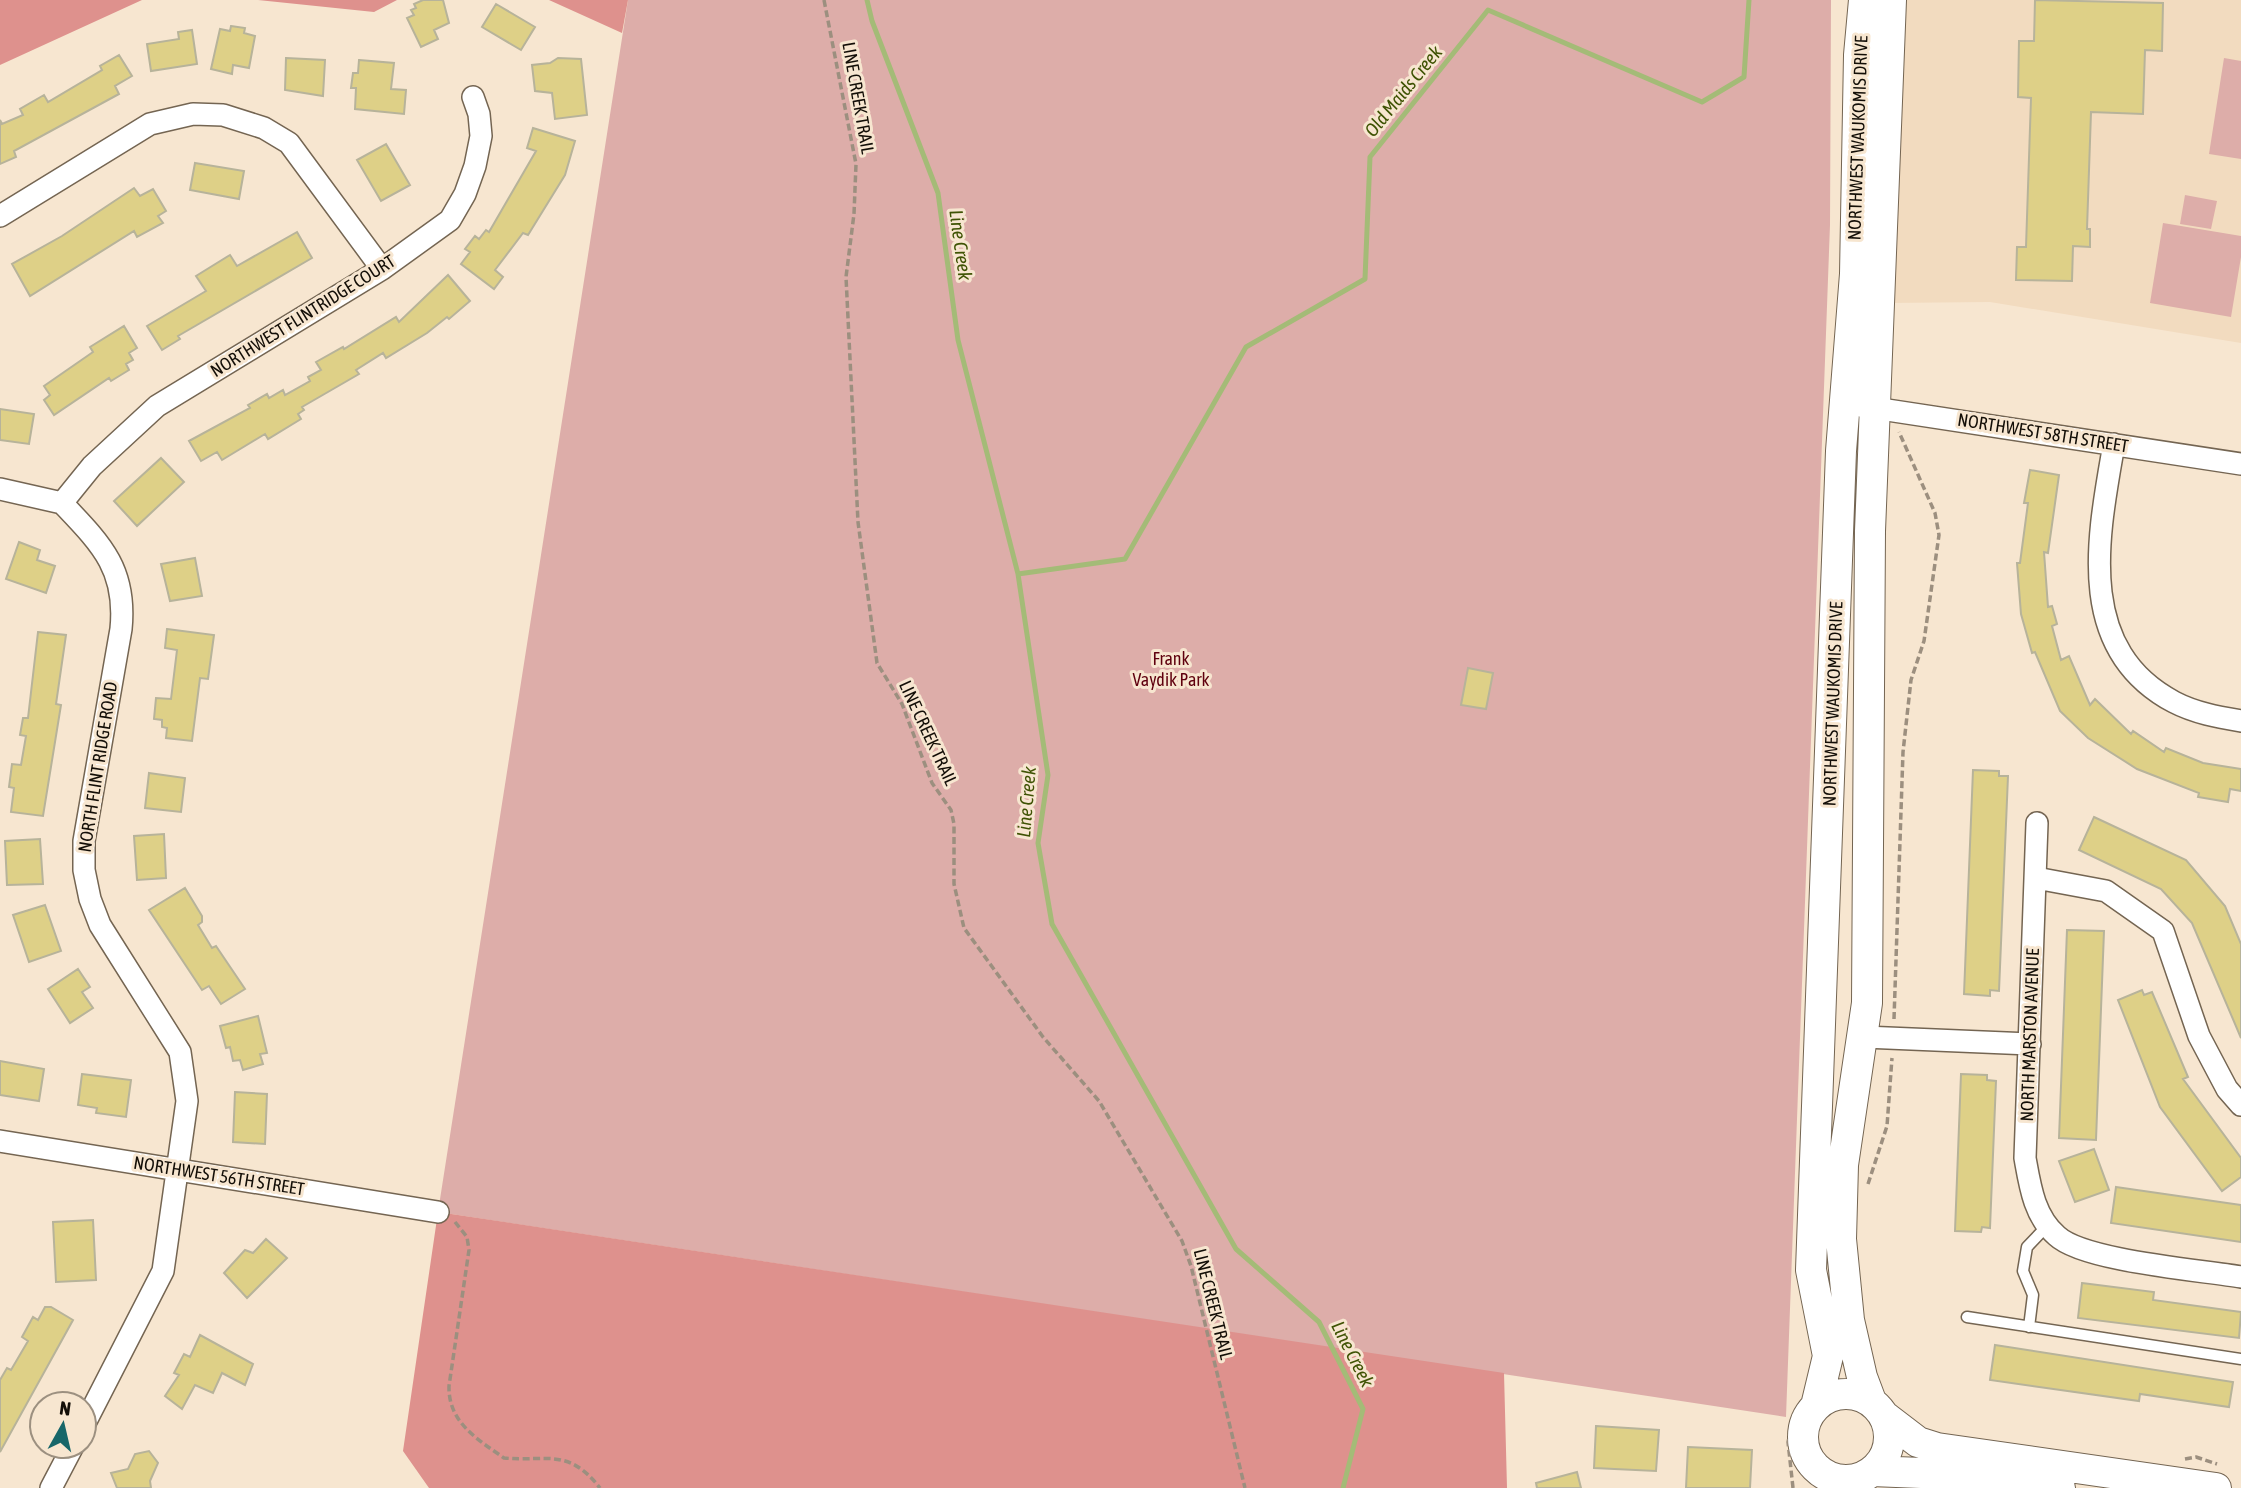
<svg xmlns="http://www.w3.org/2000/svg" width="2241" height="1488" viewBox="0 0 2241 1488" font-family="'Asap Condensed',sans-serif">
  <rect width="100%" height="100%" fill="#f7e6d0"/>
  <path fill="#f2dbbf" d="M1902 0H2241V343L1990 302 1888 303Z"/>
  <path fill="#ddada9" d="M628 0H1831L1830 225 1786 1417 438 1212Z
    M2224 58 2241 61V159L2209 154Z
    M2185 195 2217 201 2211 229 2180 224Z
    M2163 223 2241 236V257L2231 317 2150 303Z"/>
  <path fill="#de918d" d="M0 0H142L0 65Z
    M258 0H397L374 12Z
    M549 0H628L622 33Z
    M438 1212 1504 1373 1507 1488H429L403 1451Z"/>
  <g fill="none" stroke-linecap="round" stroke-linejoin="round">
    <path stroke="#a4bb77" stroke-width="5" d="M867 0 872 21 938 193 958 340 1018 574 1048 775 1038 843 1052 924 1236 1249 1319 1322 1363 1409 1343 1488
      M1018 574 1125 559 1246 347 1365 279 1370 157 1488 10 1702 102 1744 77 1749 0"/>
  </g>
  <path fill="#ded087" stroke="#b7b39a" stroke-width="2" d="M423 0H443L449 23 434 30 438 39 421 47 407 18 414 15 411 10 416 8 414 4Z
    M2035 0 2163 3 2162 51 2145 50 2143 114 2091 112 2087 229H2090V247L2073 246 2072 281 2016 280 2017 247H2026L2031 98 2018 97 2019 41H2034Z
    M496 4 535 27 521 50 482 27Z
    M231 26 245 28 244 33 255 36 249 68 233 65 232 74 211 69 220 29 230 31Z
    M192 30 197 64 151 71 147 44 179 39 178 32Z
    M119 55 132 76 115 86 119 94 14 151 16 157 0 164V120L2 124 23 115 20 109 44 95 48 102 102 70 100 66Z
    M286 58 325 60 323 96 285 90Z
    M558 58 581 59 587 115 555 119 552 93 535 91 532 65 550 63Z
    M359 60 394 63 391 89 406 90 404 114 355 109 356 88H351L353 73H358Z
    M533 128 575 141 565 175 528 235 523 233 495 270 503 277 494 289 461 264 470 252 465 249 475 236 479 239 486 230 489 232 536 151 527 148Z
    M386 144 410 185 381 201 357 160Z
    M195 163 244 171 239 199 190 190Z
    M134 188 140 196 153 189 166 211 158 216 163 223 137 237 134 231 30 296 12 264 62 236Z
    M297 232 312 258 178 336 180 339 162 350 147 326 206 291 196 276 230 255 237 266Z
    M448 275 470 301 449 319 447 317 427 333 386 358 383 353 356 370 359 374 302 407 304 410 298 414 301 419 268 439 265 434 222 460 217 452 201 461 189 441 250 408 248 405 267 394 269 398 283 390 285 395 310 381 308 377 321 370 316 362 343 347 344 349 396 317 399 322Z
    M124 326 137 348 129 353 133 360 126 364 129 370 111 381 109 378 54 415 44 400 50 395 44 386 93 352 90 347Z
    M0 409 34 414 29 444 0 440Z
    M161 458 184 482 137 526 114 501Z
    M2030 470 2059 475 2048 553 2044 552 2048 607 2052 606 2057 624 2052 626 2061 660 2069 656 2090 705 2095 699 2131 734 2133 731 2164 752 2166 748 2203 763 2241 769V791L2230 789 2228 802 2198 797 2199 793 2137 769 2088 738 2060 711 2035 652 2032 653 2021 614 2017 563H2020L2028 503H2024Z
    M19 542 40 550 37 560 55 566 46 593 6 579Z
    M195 558 202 596 170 601 161 564Z
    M167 629 214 635 208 679 200 678 192 741 166 738 167 728 162 727V720L154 719 156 698 171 699 177 650 165 648Z
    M38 632 66 635 56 704 61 705 43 816 11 812 14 788 9 787 12 764 21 765 26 736 20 735 23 718H28Z
    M1468 668 1493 673 1486 709 1461 705Z
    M1973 770 1999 771V776H2008L1999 991 1990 990V996L1964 994Z
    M149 773 185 778 181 812 145 808Z
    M2094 817 2186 860 2225 906 2241 944V1038L2192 923 2161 889 2079 850Z
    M164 834 166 878 137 880 134 836Z
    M40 839 43 884 7 885 5 841Z
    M185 888 202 916V922L198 925 212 948 216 946 245 989 221 1004 209 986 202 990 149 910Z
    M45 905 61 951 29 962 13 915Z
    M2067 930 2104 931 2096 1140 2059 1138Z
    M78 969 90 987 82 992 93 1008 70 1023 48 989Z
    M2142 990 2144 995 2152 992 2188 1077 2183 1079 2241 1158V1177L2222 1191 2160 1107 2118 1000Z
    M258 1016 267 1053 260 1054 263 1064 243 1070 240 1060 233 1061 230 1047 226 1048 220 1026Z
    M0 1061 44 1069 39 1101 0 1095Z
    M82 1074 131 1080 126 1117 96 1113 97 1108 78 1105Z
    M1961 1074 1987 1075V1080L1996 1081 1990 1228 1982 1227 1981 1232 1955 1231Z
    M235 1092 267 1094 265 1144 233 1142Z
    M2094 1149 2109 1190 2075 1202 2059 1161Z
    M2116 1187 2241 1205V1242L2111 1223Z
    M93 1220 96 1280 56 1282 53 1222Z
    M266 1239 287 1258 247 1298 224 1273 245 1250 253 1253Z
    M2082 1283 2154 1292 2153 1300 2241 1312 2239 1338 2078 1318Z
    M45 1307H51L73 1320 0 1452V1380L7 1368 11 1370 28 1341 22 1337 33 1317 38 1320Z
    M200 1335 253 1364 245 1385 222 1373 213 1393 195 1385 182 1409 165 1396 179 1375 174 1373 184 1354 190 1357Z
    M1995 1345 2233 1382 2229 1407 2140 1394 2139 1401 1990 1380Z
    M1596 1426 1659 1430 1656 1471 1594 1468Z
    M1688 1447 1752 1450 1750 1488H1686Z
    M149 1451 158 1463 150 1481 151 1488H117L111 1473 128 1469 135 1454Z
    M1577 1472 1581 1488H1537L1536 1483Z"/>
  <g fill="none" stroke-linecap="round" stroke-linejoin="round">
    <defs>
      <path id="service" d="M1967 1317 2241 1359
        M2029 1327 2033 1295 2023 1271 2027 1247 2047 1226"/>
      <path id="minor" d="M0 216 150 124 193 114 223 115 264 128 289 143 382 269
        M1861 406 2241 464
        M2114 444C2098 536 2074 649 2174 702 2195 713 2218 717 2241 721
        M0 489 62 503
        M62 503C101 544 127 569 121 629L84 841V870L90 899 100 925 180 1052 187 1101 163 1271 84 1425
        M62 503 92 466 157 406 382 269 450 220 465 194 475 166 481 136 479 114 473 97
        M2037 823 2025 1158C2030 1186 2034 1216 2057 1236 2084 1261 2200 1270 2241 1277
        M2036 878 2106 891 2163 931 2199 1036 2227 1089 2241 1105
        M1864 1037 2030 1044
        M0 1141 438 1212
        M51 1488 73 1446"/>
      <path id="secondary" d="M1803 1437a43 43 0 1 1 86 0a43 43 0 1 1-86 0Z
        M1871 1401 1862 1377 1849 1320 1841 1239 1843 1165 1867 1003 1870 531 1891 0
        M1816 1406 1828 1356 1811 1270 1841 451 1855 274 1859 55 1864 0
        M1884 1416 1918 1442 1937 1448 2216 1488
        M1872 1471 1970 1475 2060 1488"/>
    </defs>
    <use href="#service" stroke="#746552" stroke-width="13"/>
    <use href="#minor" stroke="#746552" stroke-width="24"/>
    <use href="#secondary" stroke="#746552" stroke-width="32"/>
    <path stroke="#9c8f7f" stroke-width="3.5" stroke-dasharray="7 3.5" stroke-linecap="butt" d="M824 0 856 164 854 214 846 277 858 522 877 663 902 704 932 783 951 810 954 824V884L964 928 1043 1037 1099 1101 1182 1241 1191 1266 1245 1488
      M1894 1019 1903 752 1911 680 1924 641 1939 535 1935 513 1899 432
      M1868 1184 1887 1126 1892 1058
      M455 1222 467 1237 469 1250 449 1386C448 1422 477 1439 504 1458 547 1462 568 1447 600 1488
      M2185 1459 2196 1457 2217 1464
      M1793 1488 1788 1442 1794 1414"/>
    <use href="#service" stroke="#fff" stroke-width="10"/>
    <use href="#minor" stroke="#fff" stroke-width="21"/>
    <use href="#secondary" stroke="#fff" stroke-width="30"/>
  </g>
  <g text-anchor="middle" stroke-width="6" stroke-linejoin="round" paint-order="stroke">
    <g font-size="18" fill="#130e07" stroke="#f7e6d0">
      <text transform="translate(858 98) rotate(80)" y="6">LINE CREEK TRAIL</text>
      <text transform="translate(1858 138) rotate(-88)" y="6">NORTHWEST WAUKOMIS DRIVE</text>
      <text transform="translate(303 316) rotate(-32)" y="6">NORTHWEST FLINTRIDGE COURT</text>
      <text transform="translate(2043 433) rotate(9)" y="6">NORTHWEST 58TH STREET</text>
      <text transform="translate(1833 704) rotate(-88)" y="6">NORTHWEST WAUKOMIS DRIVE</text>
      <text transform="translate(928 733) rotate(65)" y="6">LINE CREEK TRAIL</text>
      <text transform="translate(98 767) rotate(-81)" y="6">NORTH FLINT RIDGE ROAD</text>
      <text transform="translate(2030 1035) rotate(-88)" y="6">NORTH MARSTON AVENUE</text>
      <text transform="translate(219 1176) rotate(9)" y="6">NORTHWEST 56TH STREET</text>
      <text transform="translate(1213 1304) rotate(76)" y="6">LINE CREEK TRAIL</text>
    </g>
    <g font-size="18" fill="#5f000e" stroke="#f7e6d0">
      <text x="1171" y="665">Frank<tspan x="1171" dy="21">Vaydik Park</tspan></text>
    </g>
    <g font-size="19" font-style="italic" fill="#3f5304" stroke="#f7e6d0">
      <text transform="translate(1403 91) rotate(-51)" y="7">Old Maids Creek</text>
      <text transform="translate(961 245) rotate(82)" y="7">Line Creek</text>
      <text transform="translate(1026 802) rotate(-85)" y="7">Line Creek</text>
      <text transform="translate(1353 1354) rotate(63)" y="7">Line Creek</text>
    </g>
  </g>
  <g transform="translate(63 1425) rotate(8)"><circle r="33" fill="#f7e6d0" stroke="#9c9080" stroke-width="2"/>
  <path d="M0-5L12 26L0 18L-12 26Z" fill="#176669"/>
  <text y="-10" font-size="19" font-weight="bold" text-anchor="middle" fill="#130e07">N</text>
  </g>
</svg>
